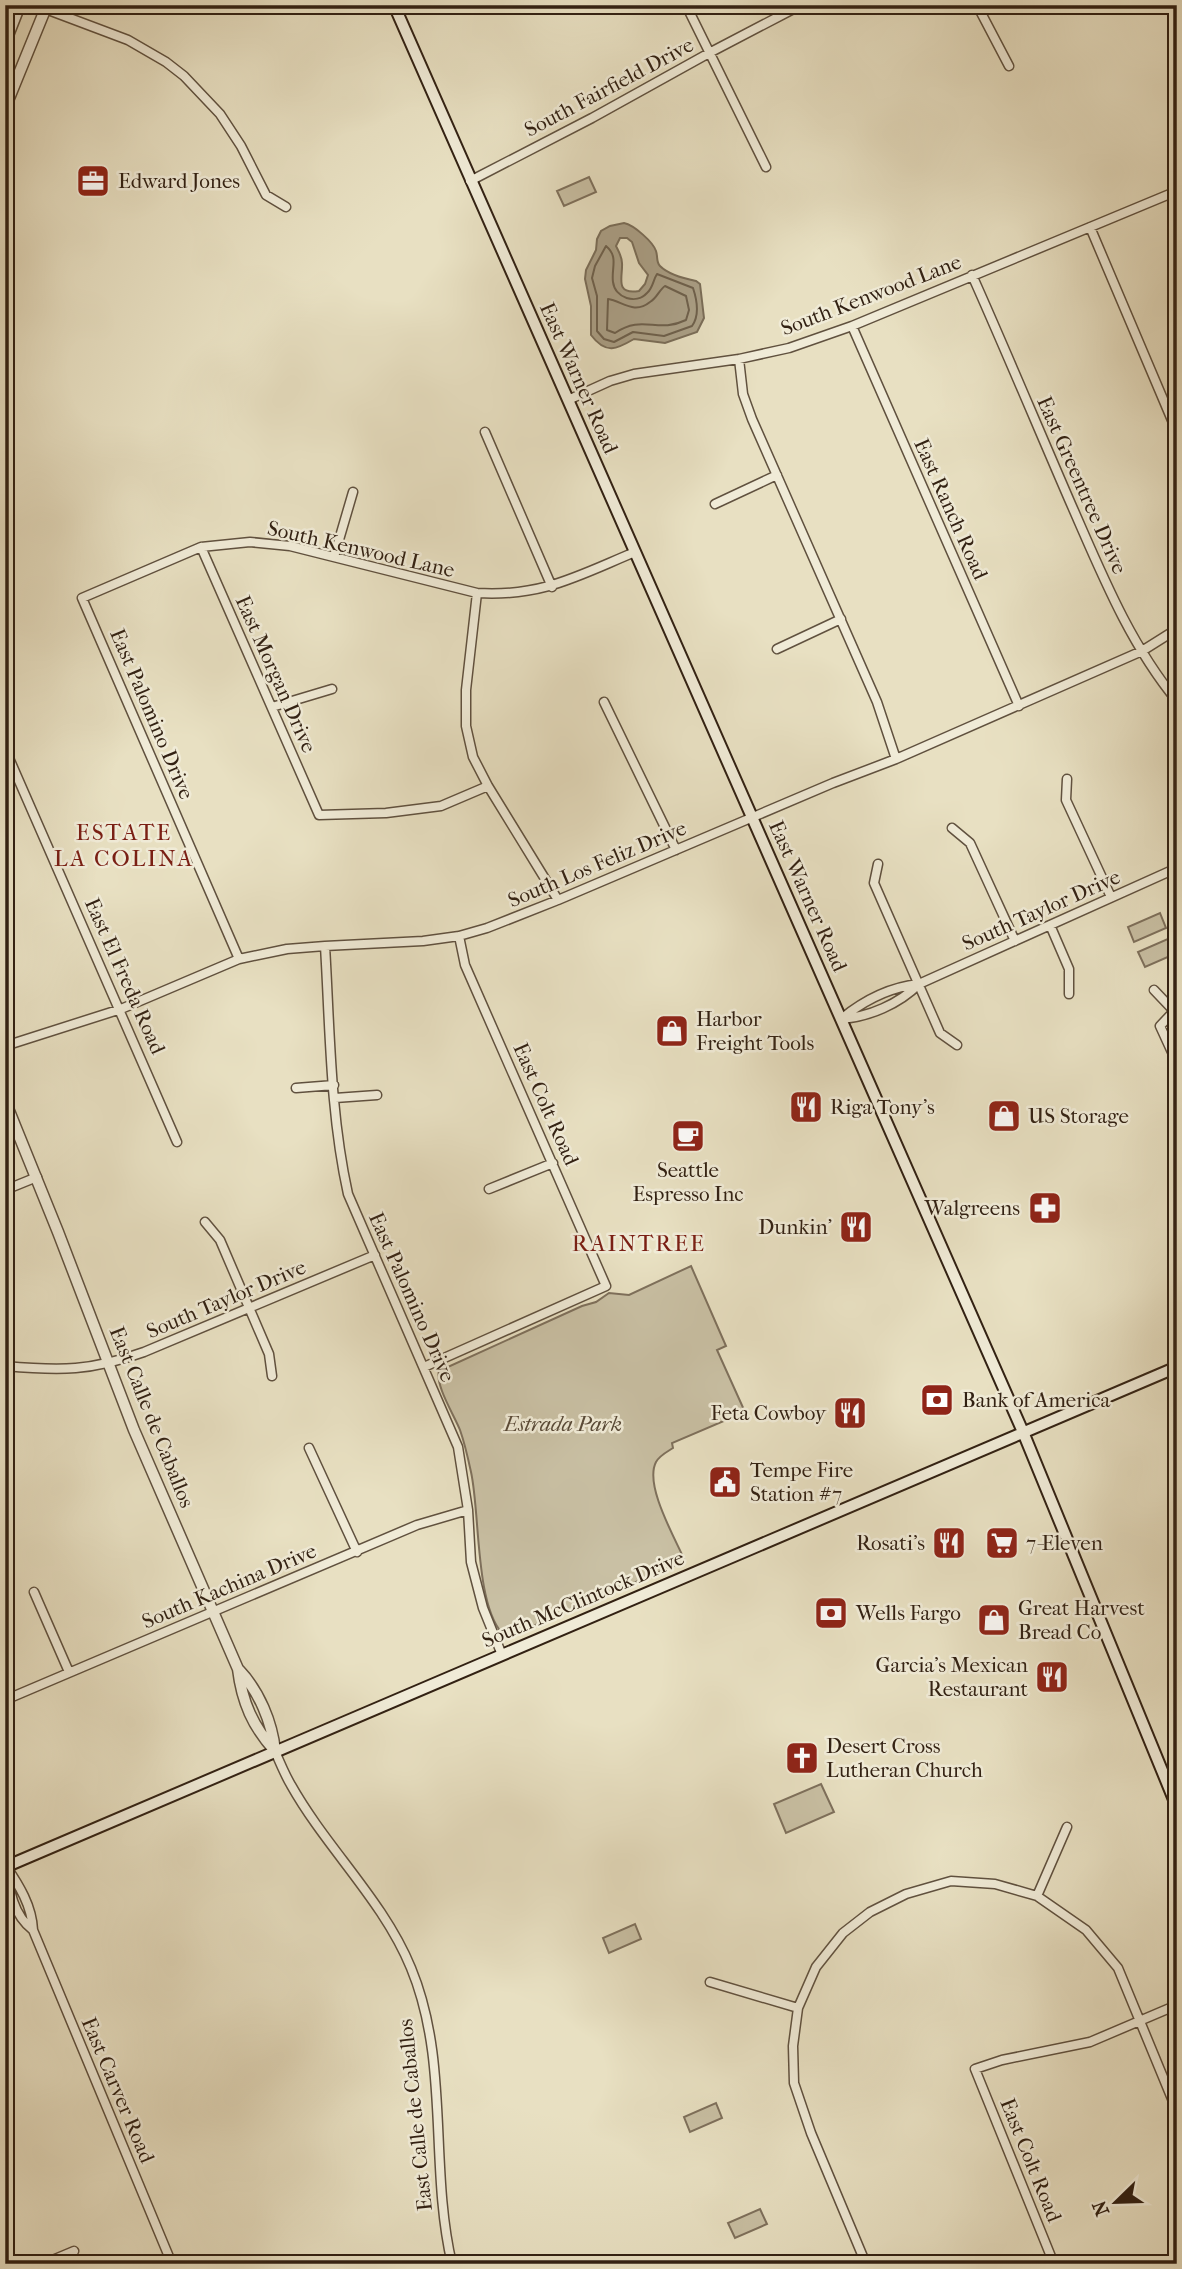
<svg xmlns="http://www.w3.org/2000/svg" width="1182" height="2269" viewBox="0 0 1182 2269" font-family="'IM FELL French Canon',serif">
  <rect width="100%" height="100%" fill="#e8e0c2"/>
  <filter id="stains"><feTurbulence type="fractalNoise" baseFrequency=".00286" numOctaves="4"/><feColorMatrix values="0 0 0 0 .2 0 0 0 0 .09 0 0 0 0 .02 0 0 0 .5 -.17"/></filter>
  <radialGradient id="worn" r=".72"><stop offset=".6" stop-color="#630" stop-opacity="0"/><stop offset="1" stop-color="#630" stop-opacity=".3"/></radialGradient>
  <path fill="#c9c0a4" stroke="#7e705c" stroke-width="2" d="M589 177 596 192 564 206 557 191Z
    M1160 913 1166 928 1134 942 1128 927Z
    M1170 938 1177 953 1145 967 1138 952Z
    M691 1266 726 1346 717 1350 745 1412 672 1443 673 1448C667 1452 660 1455 656 1462 644 1485 675 1538 685 1561L512 1635 502 1633C475 1603 480 1512 471 1472 468 1458 465 1444 460 1430 454 1415 435 1385 439 1371L582 1306 596 1302 609 1293 629 1295Z
    M821 1784 834 1812 786 1833 774 1804Z
    M635 1924 641 1939 609 1953 603 1938Z
    M716 2103 722 2118 690 2132 684 2117Z
    M760 2209 767 2224 735 2238 728 2223Z"/>
  <path fill="#aa9f86" stroke="#7a6d58" stroke-width="2" fill-rule="evenodd" d="M624 223C634 225 653 242 656 251 658 257 656 262 660 266 668 274 686 279 696 281L700 284 704 318 697 332 665 343 634 339C617 349 606 355 591 335V306L585 279 586 270 596 250 597 239 601 231 610 226ZM620 238H627L632 242 639 263 648 275 645 284 639 291C614 295 623 277 622 263 622 257 619 252 616 246Z"/>
  <g fill="none" stroke-linecap="round" stroke-linejoin="round">
    <path stroke="#6e604c" stroke-width="2" d="M606 246C619 257 611 268 613 282 615 298 636 305 647 293 653 288 653 280 657 274L693 288C697 300 700 315 692 326L664 336 633 332 614 342 604 339 597 331V296L592 278 595 266Z
      M665 286 686 296 689 310 686 320C657 334 643 314 615 333L607 330 608 299C622 301 634 315 650 302 657 298 659 290 665 286Z"/>
    <defs>
      <path id="minor" d="M35 5 128 40 166 62 184 76 220 114 241 146 266 195 286 207
        M686 5 766 167
        M977 5 1009 66
        M470 181 592 118 711 52 801 5
        M1090 227 1177 432
        M972 275C1006 351 1038 428 1071 504 1101 572 1129 643 1177 701
        M852 326 1019 706
        M739 359 743 394 752 419 877 702 896 759
        M568 400 610 381 634 374 739 359 789 348 852 326 1177 191
        M485 432 552 587
        M715 504 777 475
        M201 547 319 815 386 813 441 806 488 786
        M334 557 353 492
        M477 593 466 690V726L473 757 488 786 558 900
        M777 649 841 619
        M604 702 676 850
        M272 707 332 689
        M5 749 177 1142
        M1067 779 1066 800 1111 897
        M952 828 970 843 1015 941
        M878 864 874 883 940 1033 957 1045
        M1050 925 1069 969V994
        M325 946C330 1028 330 1113 348 1194L458 1447 468 1510 471 1562 483 1608 502 1655
        M239 959 82 598 201 547 250 542 290 546 477 593C542 597 577 576 635 552
        M1154 990 1174 1011
        M1177 1008 1160 1026 1177 1063
        M841 1019C863 1001 890 987 919 984L1177 868
        M841 1019C869 1017 899 1004 919 984
        M5 1046 121 1009 239 959 287 949 325 946 423 941 459 936 487 928 558 900 833 783 896 759 1142 651 1177 629
        M296 1088 334 1085
        M335 1098 377 1095
        M489 1189 553 1163
        M5 1190 37 1177
        M205 1222 220 1240 269 1354 272 1376
        M5 1366C61 1371 91 1371 144 1352L375 1255
        M424 1367 606 1286 465 965 459 936
        M309 1448 357 1552
        M34 1592 69 1672
        M5 1700 417 1525 468 1510
        M275 1751C280 1763 285 1775 291 1785 327 1849 383 1900 411 1968 450 2062 429 2166 452 2264
        M6 1866C19 1885 32 1906 33 1930L172 2264
        M7 1867C9 1890 13 1915 33 1930
        M1037 1896 1067 1827
        M710 1982 798 2008
        M43 2264 74 2251
        M866 2264 811 2133 794 2083 793 2046 798 2008 816 1967 843 1933 870 1912 906 1894 951 1881 995 1884 1037 1896 1086 1930 1118 1968 1177 2111
        M1054 2264 975 2069 1002 2060 1090 2042 1177 2005"/>
      <path id="tertiary" d="M5 43 20 5
        M5 108 47 5
        M5 1101 58 1232 134 1430 238 1669C242 1702 253 1727 275 1751
        M239 1670C259 1691 272 1722 275 1751"/>
      <path id="secondary" d="M394 5 1023 1432 1177 1807
        M5 1867 1177 1367"/>
    </defs>
    <use href="#minor" stroke="#60513f" stroke-width="11"/>
    <use href="#tertiary" stroke="#60513f" stroke-width="13"/>
    <use href="#secondary" stroke="#322113" stroke-width="14"/>
    <use href="#minor" stroke="#f0ebd7" stroke-width="8"/>
    <use href="#tertiary" stroke="#f0ebd7" stroke-width="10"/>
    <use href="#secondary" stroke="#f0ebd7" stroke-width="10"/>
  </g>
  <defs>
    <symbol id="office-square" viewBox="-11 -11 22 22"><rect x="-9" y="-9" width="18" height="18" rx="4" fill="#8f2418" stroke="#f0ebd7"/><path d="M-6-3h4V-5.5h4V-3h4V5H-6ZM-1-4.5V-3h2v-1.5ZM-6 0V1H6V0Z" fill="#fff"/></symbol>
    <symbol id="shop-square" viewBox="-11 -11 22 22"><rect x="-9" y="-9" width="18" height="18" rx="4" fill="#8f2418" stroke="#f0ebd7"/><path d="M-5-2.5h2.3a2.7 3.5 0 0 1 5.4 0H5L5.5 6h-11ZM-1.5-2.5h3a1.5 2.3 0 0 0-3 0Z" fill="#fff"/></symbol>
    <symbol id="restaurant-square" viewBox="-11 -11 22 22"><rect x="-9" y="-9" width="18" height="18" rx="4" fill="#8f2418" stroke="#f0ebd7"/><path d="M-5-6h1v4h1v-4h1v4h1v-4h1v5L-1.5 .5V6h-2V.5L-5-1ZM5-6V6H3V1.5H1.5Q1.5-4 5-6Z" fill="#fff"/></symbol>
    <symbol id="cafe-square" viewBox="-11 -11 22 22"><rect x="-9" y="-9" width="18" height="18" rx="4" fill="#8f2418" stroke="#f0ebd7"/><path d="M-5.5-4.5H6V0H3Q3 3.5 0 3.5H-2.5Q-5.5 3.5-5.5 0ZM3-3.2v2h1.7v-2ZM-6 4.5H4V6H-6Z" fill="#fff"/></symbol>
    <symbol id="pharmacy-square" viewBox="-11 -11 22 22"><rect x="-9" y="-9" width="18" height="18" rx="4" fill="#8f2418" stroke="#f0ebd7"/><path d="M-2-6h4v4h4v4h-4v4h-4v-4h-4v-4h4Z" fill="#fff"/></symbol>
    <symbol id="bank-square" viewBox="-11 -11 22 22"><rect x="-9" y="-9" width="18" height="18" rx="4" fill="#8f2418" stroke="#f0ebd7"/><path d="M-6-4H6V4H-6ZM0-2.3a2.3 2.3 0 1 0 0 4.6a2.3 2.3 0 1 0 0-4.6Z" fill="#fff"/></symbol>
    <symbol id="civic-square" viewBox="-11 -11 22 22"><rect x="-9" y="-9" width="18" height="18" rx="4" fill="#8f2418" stroke="#f0ebd7"/><path d="M-.6-6.5H3V-4.5H.6V-3L4-1V1h2V6H-6V1h2V-1L-.6-3ZM-1.2 2.5V6h2.4V2.5Z" fill="#fff"/></symbol>
    <symbol id="supermarket-square" viewBox="-11 -11 22 22"><rect x="-9" y="-9" width="18" height="18" rx="4" fill="#8f2418" stroke="#f0ebd7"/><path d="M-6-5.5h2.5l.6 2H6L4.5 2H-2.5L-4.4-4H-6ZM-1.5 3.2a1.3 1.3 0 1 0 .1 0ZM3 3.2a1.3 1.3 0 1 0 .1 0Z" fill="#fff"/></symbol>
    <symbol id="church-square" viewBox="-11 -11 22 22"><rect x="-9" y="-9" width="18" height="18" rx="4" fill="#8f2418" stroke="#f0ebd7"/><path d="M-1.2-6h2.4v3.5h3.3v2.4h-3.3V6h-2.4V-.1h-3.3v-2.4h3.3Z" fill="#fff"/></symbol>
  </defs>
  <g fill-rule="evenodd">
    <use href="#office-square" x="74" y="162" width="38" height="38"/>
    <use href="#shop-square" x="653" y="1012" width="38" height="38"/>
    <use href="#restaurant-square" x="787" y="1088" width="38" height="38"/>
    <use href="#shop-square" x="985" y="1097" width="38" height="38"/>
    <use href="#cafe-square" x="669" y="1117" width="38" height="38"/>
    <use href="#pharmacy-square" x="1026" y="1189" width="38" height="38"/>
    <use href="#restaurant-square" x="837" y="1208" width="38" height="38"/>
    <use href="#bank-square" x="918" y="1381" width="38" height="38"/>
    <use href="#restaurant-square" x="831" y="1394" width="38" height="38"/>
    <use href="#civic-square" x="706" y="1463" width="38" height="38"/>
    <use href="#restaurant-square" x="930" y="1524" width="38" height="38"/>
    <use href="#supermarket-square" x="983" y="1524" width="38" height="38"/>
    <use href="#bank-square" x="812" y="1594" width="38" height="38"/>
    <use href="#shop-square" x="975" y="1601" width="38" height="38"/>
    <use href="#restaurant-square" x="1033" y="1658" width="38" height="38"/>
    <use href="#church-square" x="783" y="1739" width="38" height="38"/>
  </g>
  <g text-anchor="middle" stroke-width="5" stroke-linejoin="round" paint-order="stroke">
    <g font-size="21" fill="#322113" stroke="#f0ebd7">
      <text transform="translate(609 87) rotate(-28)" y="7">South Fairfield Drive</text>
      <text transform="translate(871 295) rotate(-21)" y="7">South Kenwood Lane</text>
      <text transform="translate(579 378) rotate(66)" y="7">East Warner Road</text>
      <text transform="translate(1082 485) rotate(66)" y="7">East Greentree Drive</text>
      <text transform="translate(951 509) rotate(66)" y="7">East Ranch Road</text>
      <text transform="translate(361 549) rotate(13)" y="7">South Kenwood Lane</text>
      <text transform="translate(276 674) rotate(66)" y="7">East Morgan Drive</text>
      <text transform="translate(152 714) rotate(67)" y="7">East Palomino Drive</text>
      <text transform="translate(597 864) rotate(-23)" y="7">South Los Feliz Drive</text>
      <text transform="translate(808 896) rotate(66)" y="7">East Warner Road</text>
      <text transform="translate(1041 910) rotate(-24)" y="7">South Taylor Drive</text>
      <text transform="translate(125 976) rotate(66)" y="7">East El Freda Road</text>
      <text transform="translate(546 1104) rotate(66)" y="7">East Colt Road</text>
      <text transform="translate(412 1297) rotate(66)" y="7">East Palomino Drive</text>
      <text transform="translate(226 1299) rotate(-23)" y="7">South Taylor Drive</text>
      <text transform="translate(152 1417) rotate(68)" y="7">East Calle de Caballos</text>
      <text transform="translate(229 1586) rotate(-23)" y="7">South Kachina Drive</text>
      <text transform="translate(583 1599) rotate(-23)" y="7">South McClintock Drive</text>
      <text transform="translate(118 2090) rotate(67)" y="7">East Carver Road</text>
      <text transform="translate(415 2115) rotate(-96)" y="7">East Calle de Caballos</text>
      <text transform="translate(1031 2160) rotate(68)" y="7">East Colt Road</text>
    </g>
    <g font-size="21" fill="#322113" stroke="#f0ebd7" text-anchor="start">
      <text x="118" y="188">Edward Jones</text>
      <text x="696" y="1026">Harbor<tspan x="696" dy="24">Freight Tools</tspan></text>
      <text x="830" y="1114">Riga Tony's</text>
      <text x="1028" y="1123">US Storage</text>
      <text x="688" y="1177" text-anchor="middle">Seattle<tspan x="688" dy="24">Espresso Inc</tspan></text>
      <text x="1020" y="1215" text-anchor="end">Walgreens</text>
      <text x="832" y="1234" text-anchor="end">Dunkin'</text>
      <text x="962" y="1407">Bank of America</text>
      <text x="826" y="1420" text-anchor="end">Feta Cowboy</text>
      <text x="750" y="1477">Tempe Fire<tspan x="750" dy="24">Station #7</tspan></text>
      <text x="925" y="1550" text-anchor="end">Rosati's</text>
      <text x="1026" y="1550">7-Eleven</text>
      <text x="1018" y="1615">Great Harvest<tspan x="1018" dy="24">Bread Co</tspan></text>
      <text x="856" y="1620">Wells Fargo</text>
      <text x="1028" y="1672" text-anchor="end">Garcia's Mexican<tspan x="1028" dy="24">Restaurant</tspan></text>
      <text x="826" y="1753">Desert Cross<tspan x="826" dy="24">Lutheran Church</tspan></text>
    </g>
    <g font-size="21" font-style="italic" fill="#584937" stroke="#f0ebd7">
      <text x="563" y="1431">Estrada Park</text>
    </g>
    <g font-size="23" letter-spacing="2" fill="#7a1f14" stroke="#f0ebd7">
      <text x="124" y="840">ESTATE<tspan x="124" dy="26">LA COLINA</tspan></text>
      <text x="639" y="1251">RAINTREE</text>
    </g>
  </g>
  <rect width="1182" height="2269" fill="none" stroke="#e8e0c2" stroke-width="28"/>
  <rect x="7" y="7" width="1168" height="2255" fill="none" stroke="#322113" stroke-width="3.5"/>
  <rect x="14" y="14" width="1154" height="2241" fill="none" stroke="#322113" stroke-width="2"/>
  <g transform="translate(1116 2202) rotate(247)" stroke="#f0ebd7" stroke-width="5" paint-order="stroke">
  <path d="M0-5L12 26L0 18L-12 26Z" fill="#322113"/>
  <text y="-10" font-size="19" font-weight="bold" text-anchor="middle" fill="#322113">N</text>
  </g>
  <rect width="100%" height="100%" filter="url(#stains)"/>
  <rect width="100%" height="100%" fill="url(#worn)"/>
</svg>
